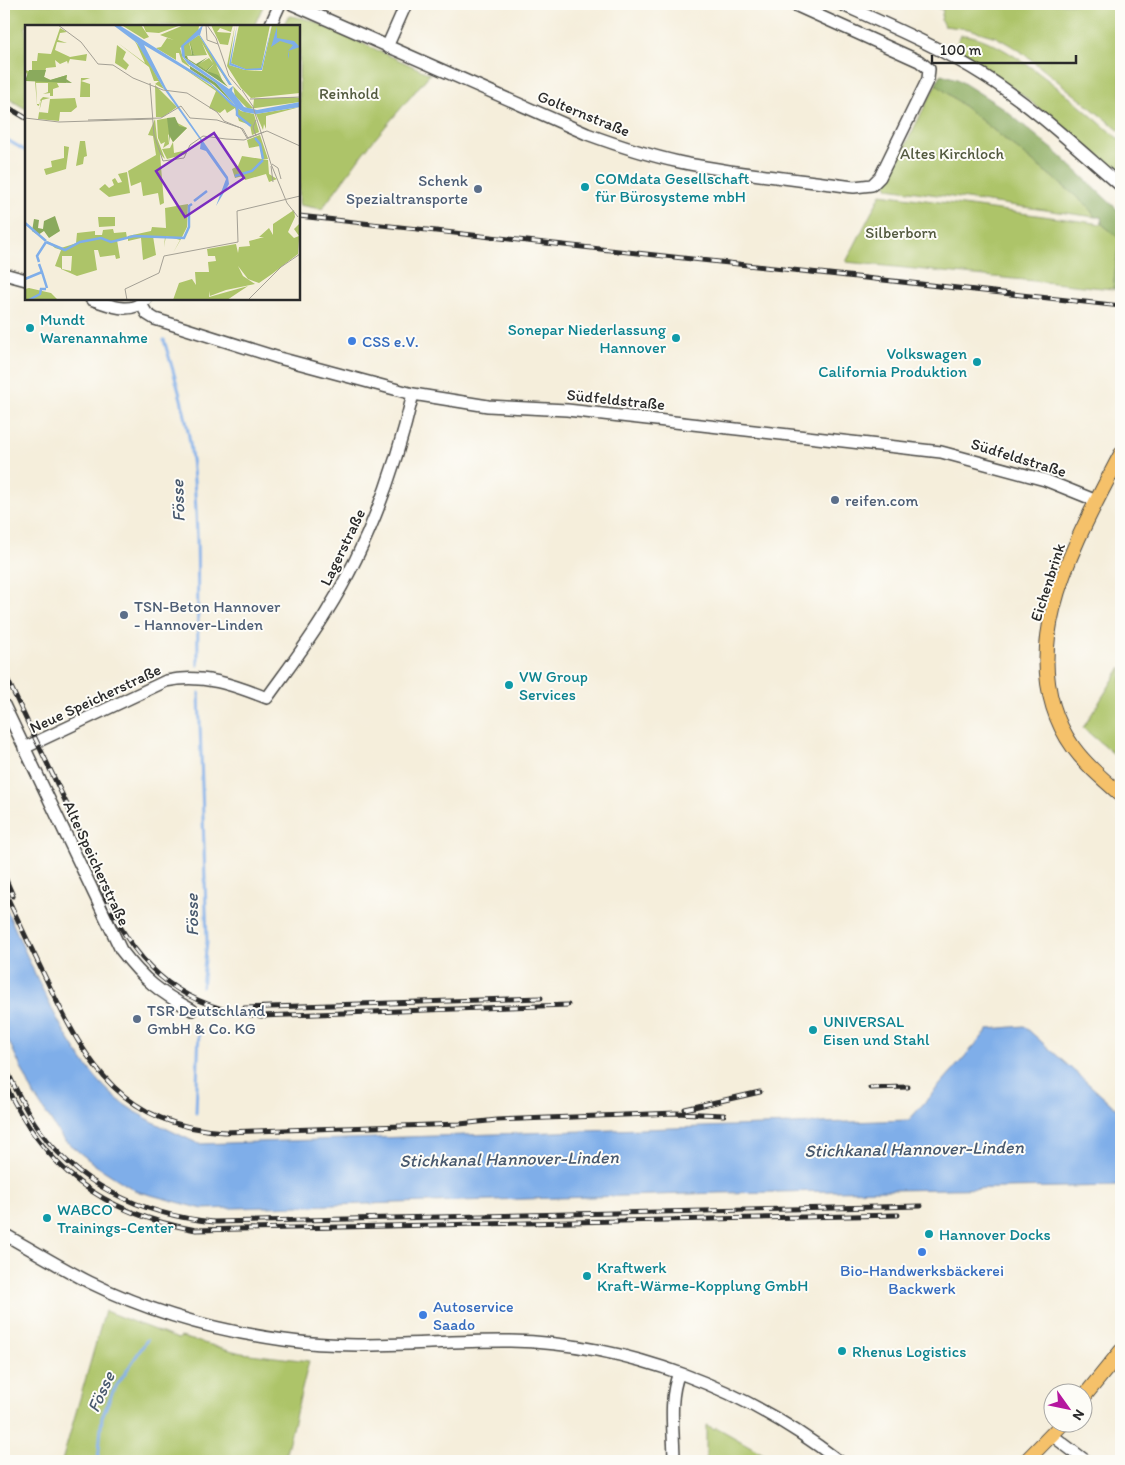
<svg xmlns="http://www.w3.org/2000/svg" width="1125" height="1465" viewBox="0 0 1125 1465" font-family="Itim,sans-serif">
  <rect width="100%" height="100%" fill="#fdfcf7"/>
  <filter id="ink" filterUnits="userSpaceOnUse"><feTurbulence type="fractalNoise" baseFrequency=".02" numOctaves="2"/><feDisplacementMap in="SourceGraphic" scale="10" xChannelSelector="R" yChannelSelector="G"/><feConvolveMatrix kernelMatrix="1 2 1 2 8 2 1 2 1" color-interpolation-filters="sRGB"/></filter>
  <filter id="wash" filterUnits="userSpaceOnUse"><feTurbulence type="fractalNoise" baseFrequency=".0096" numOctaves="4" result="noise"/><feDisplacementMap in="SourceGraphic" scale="20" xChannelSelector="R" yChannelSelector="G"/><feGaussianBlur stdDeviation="1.12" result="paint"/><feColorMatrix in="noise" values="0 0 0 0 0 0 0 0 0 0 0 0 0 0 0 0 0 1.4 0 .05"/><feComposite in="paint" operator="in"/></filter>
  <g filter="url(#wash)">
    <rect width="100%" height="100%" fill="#f5eedb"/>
    <path fill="#adc469" stroke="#6c784a" d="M4 4H264L254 26H26V109L4 96Z
      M927 4H1121V132L1019 50 996 37 969 29 944 26 941 20 943 10Z
      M291 16 311 20 430 74 363 153 322 209 299 205V26H283L287 18Z
      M961 35C1002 33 1087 113 1121 141V174L1021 94 953 50Z
      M936 84 1087 205 1095 217 888 188 886 184Z
      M881 194 1102 224 1119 238 1113 289 846 262Z
      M1121 667V760L1083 728Z
      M105 1311 178 1339 181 1337 241 1353 309 1361 284 1461H62Z
      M706 1425 715 1429 716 1427 776 1461H706Z"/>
    <path fill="#8aaa5d" stroke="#5a6a44" d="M941 74 957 79 1000 106 1055 151 1121 213V290L1113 289 1119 238 1102 224 1101 217H1095L1087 205 936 84Z"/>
    <path fill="#7faee9" stroke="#556c8a" d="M4 904C33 967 68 1064 125 1105 148 1121 174 1132 199 1144L909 1120 989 1029 1024 1026 1121 1113V1186L719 1193 203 1209 136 1191 95 1165 63 1139 34 1095 4 1031Z"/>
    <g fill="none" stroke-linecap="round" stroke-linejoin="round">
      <path stroke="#7faee9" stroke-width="3" d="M4 138 26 151
        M164 340C174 374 185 408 190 443 200 516 197 592 198 665
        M199 693 207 941 202 987
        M196 1113 199 1029
        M98 1461 102 1417 113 1391 147 1340"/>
    </g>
  </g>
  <g filter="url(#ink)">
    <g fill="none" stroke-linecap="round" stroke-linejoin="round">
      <defs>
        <path id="minor" d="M292 4 587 134C617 145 647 155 679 162 736 174 796 179 854 187L872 185 880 177 928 79 929 69 919 61 793 4
          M841 4C890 26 939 47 985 76 1034 107 1077 148 1121 186
          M270 26 280 4
          M387 47 406 4
          M4 274 26 280
          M91 299C110 305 130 316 146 299
          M141 304 147 314 155 319 279 358 413 394 488 406 567 410 941 452 1045 480 1097 501
          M4 705 121 950C144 980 159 992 192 1010
          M24 748 166 681C202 673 234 685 267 698 287 670 308 643 326 613 368 546 395 471 413 394
          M4 1234C32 1250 60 1267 89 1282 150 1312 217 1331 284 1340 359 1351 435 1340 510 1341 629 1343 746 1389 839 1461
          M1053 1436 1086 1461
          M674 1461C674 1432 668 1400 679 1373"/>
        <path id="major" d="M1121 454C1077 539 1008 654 1073 747 1086 765 1104 780 1121 795
          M1082 1399 1121 1351
          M1026 1461 1064 1422"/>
      </defs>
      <use href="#minor" stroke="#494845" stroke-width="14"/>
      <use href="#major" stroke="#494845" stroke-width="16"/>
      <use href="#minor" stroke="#fff" stroke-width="11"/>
      <use href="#major" stroke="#f5c16b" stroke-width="14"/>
      <defs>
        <path id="rail" d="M4 105 26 118
          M299 216 1121 306
          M4 672C30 728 57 784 84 840 93 860 99 882 108 903 139 971 186 1009 261 1016L568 1005
          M4 875 13 896
          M4 890C18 921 33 952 48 983 88 1068 124 1125 225 1132L460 1124 497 1120 676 1113 724 1115
          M244 1008 541 998
          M4 1064C13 1084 22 1103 34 1122 74 1184 142 1215 214 1222L921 1206
          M4 1082C45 1169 100 1213 196 1230L898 1215
          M870 1088 908 1087
          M685 1109 760 1092"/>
      </defs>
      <use href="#rail" stroke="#2b2b2b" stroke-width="5"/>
      <use href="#rail" stroke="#fdfcf7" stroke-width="3" stroke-dasharray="9" stroke-linecap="butt"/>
    </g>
  </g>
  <g fill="#0f9aa8" stroke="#fdfcf7" stroke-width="2">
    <circle cx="585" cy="187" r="5"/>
    <circle cx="30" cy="328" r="5"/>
    <circle cx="676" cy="338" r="5"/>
    <circle cx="977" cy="362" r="5"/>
    <circle cx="509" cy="685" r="5"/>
    <circle cx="813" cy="1030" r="5"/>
    <circle cx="47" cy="1218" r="5"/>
    <circle cx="929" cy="1234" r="5"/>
    <circle cx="587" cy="1276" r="5"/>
    <circle cx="842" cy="1351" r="5"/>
  </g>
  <g fill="#5c6f8a" stroke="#fdfcf7" stroke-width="2">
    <circle cx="478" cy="189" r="5"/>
    <circle cx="835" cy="500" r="5"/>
    <circle cx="124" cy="615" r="5"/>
    <circle cx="137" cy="1019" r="5"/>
  </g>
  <g fill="#3f7fe0" stroke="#fdfcf7" stroke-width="2">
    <circle cx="352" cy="341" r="5"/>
    <circle cx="922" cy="1252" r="5"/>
    <circle cx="423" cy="1315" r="5"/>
  </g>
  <g text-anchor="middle" stroke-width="4" stroke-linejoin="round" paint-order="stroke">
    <g font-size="16" fill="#52593e" stroke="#fdfcf7">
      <text x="349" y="99">Reinhold</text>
      <text x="952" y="159">Altes Kirchloch</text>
      <text x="901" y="238">Silberborn</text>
    </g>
    <g font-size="16" fill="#2b2b2b" stroke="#fdfcf7">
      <text transform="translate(584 113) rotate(22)" y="6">Golternstraße</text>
      <text transform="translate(616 399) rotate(6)" y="6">Südfeldstraße</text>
      <text transform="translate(1019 457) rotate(17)" y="6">Südfeldstraße</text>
      <text transform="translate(342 547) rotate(-64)" y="6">Lagerstraße</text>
      <text transform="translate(1047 582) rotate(-72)" y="6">Eichenbrink</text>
      <text transform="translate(95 698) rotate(-25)" y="6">Neue Speicherstraße</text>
      <text transform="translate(97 863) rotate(65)" y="6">Alte Speicherstraße</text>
    </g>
    <g font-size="16" fill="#0d838f" stroke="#fdfcf7" text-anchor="start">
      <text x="595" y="184">COMdata Gesellschaft<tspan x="595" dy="18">für Bürosysteme mbH</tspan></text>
      <text x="40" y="325">Mundt<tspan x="40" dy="18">Warenannahme</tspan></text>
      <text x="666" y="335" text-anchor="end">Sonepar Niederlassung<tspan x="666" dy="18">Hannover</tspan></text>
      <text x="967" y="359" text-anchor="end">Volkswagen<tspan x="967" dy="18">California Produktion</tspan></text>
      <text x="519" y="682">VW Group<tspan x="519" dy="18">Services</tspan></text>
      <text x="823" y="1027">UNIVERSAL<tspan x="823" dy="18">Eisen und Stahl</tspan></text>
      <text x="57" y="1215">WABCO<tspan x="57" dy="18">Trainings-Center</tspan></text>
      <text x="939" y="1240">Hannover Docks</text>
      <text x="597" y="1273">Kraftwerk<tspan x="597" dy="18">Kraft-Wärme-Kopplung GmbH</tspan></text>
      <text x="852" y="1357">Rhenus Logistics</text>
    </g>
    <g font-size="16" fill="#4e5e75" stroke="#fdfcf7" text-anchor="start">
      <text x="468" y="186" text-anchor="end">Schenk<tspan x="468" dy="18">Spezialtransporte</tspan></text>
      <text x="845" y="506">reifen.com</text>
      <text x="134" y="612">TSN-Beton Hannover<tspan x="134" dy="18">- Hannover-Linden</tspan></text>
      <text x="147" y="1016">TSR Deutschland<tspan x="147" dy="18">GmbH &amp; Co. KG</tspan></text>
    </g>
    <g font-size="16" fill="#366cbe" stroke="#fdfcf7" text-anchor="start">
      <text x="362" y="347">CSS e.V.</text>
      <text x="922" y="1276" text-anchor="middle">Bio-Handwerksbäckerei<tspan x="922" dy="18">Backwerk</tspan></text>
      <text x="433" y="1312">Autoservice<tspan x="433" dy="18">Saado</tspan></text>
    </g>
    <g font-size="18" font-style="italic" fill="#48596e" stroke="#fdfcf7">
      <text transform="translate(178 501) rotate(-92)" y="6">Fösse</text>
      <text transform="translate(192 915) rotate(-91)" y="6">Fösse</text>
      <text transform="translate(914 1149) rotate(-1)" y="6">Stichkanal Hannover-Linden</text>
      <text transform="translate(509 1159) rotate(-1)" y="6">Stichkanal Hannover-Linden</text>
      <text transform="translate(101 1392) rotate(-66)" y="6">Fösse</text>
    </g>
  </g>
  <g transform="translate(25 25)">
    <rect width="275" height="275" fill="#f5eedb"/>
    <path d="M116 0 124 12 119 14 98 1ZM118 0 154 1 156 0 134 8 121 7ZM159 0 174 1 173 8 155 23 158 33 166 43 157 37 154 28H151V35L131 23 136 22 142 13 149 15 135 10ZM186 0H208L206 7 195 3 192 7 206 8 203 20 195 19ZM210 0 204 40 220 45 237 46 247 0H275V68L226 73 216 63 202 41ZM214 0H245L236 44H220L206 38ZM35 3 42 7 35 8 33 15 42 18 32 17 30 25 45 32 62 29 61 36 45 34 43 39 42 36 35 39 30 35 31 42 21 43 19 52 26 55 42 50 41 58H32L34 62 28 64V71H25V68L18 69 23 67V58H11L12 79H14L15 76V75L18 72 25 73 17 75 14 87 23 88 25 74 50 73 52 82 46 87H35L34 96 13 94 16 75 17 74 15 76 14 81 12 80 10 56H0L3 51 0 45 7 47V36H12L13 28 26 29ZM174 10 201 53 204 59 191 40 198 57 182 46 189 39 181 45 172 40 184 33 188 38 177 18 182 30H169L164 17 167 30 159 31V20ZM109 15 116 23 139 64 130 59 134 56H129L124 42 93 18 120 38 112 20 108 19 112 20ZM92 20 101 27 98 34 104 40 101 45 90 38ZM151 38 188 62 216 86 229 89 234 107 227 110 225 100 214 96 210 83 202 88 200 84 195 88 184 83 191 66ZM56 53H65L56 56 65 59V72H55ZM130 60 152 82 138 92H131ZM208 61 228 83 229 74 268 72 275 73V77L223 84 210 71ZM275 82 241 91V104L239 99 238 105 231 89ZM143 93 162 103 148 117 143 109 144 119 138 123 140 117 136 119 133 113 132 95ZM130 94 132 113 140 134 135 129 139 178 135 180 133 168 118 171 116 157 106 161 103 146 131 130 128 111 123 110ZM235 110 243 134H237L235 121 224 123 222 115ZM55 116H60L62 131 59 132 58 139 51 141ZM148 117 149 128 162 125 161 129 142 134 137 124 145 123ZM39 121 44 122 41 144 21 150 19 144 27 142 26 136 39 133ZM217 131 243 135 244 149 252 154 244 157 241 149 220 155 218 151 210 153 207 144 213 141ZM102 147 105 168 84 172 74 164 80 159 84 163 89 160 87 155 90 153 93 158 97 157 93 149ZM163 179 162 202 156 214 148 228 155 215 141 211 139 222 140 212 128 211 131 230 118 235 116 213 103 216V211L126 206 127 202 141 203 140 183ZM269 185 270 192 263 207 269 213 274 211 269 204 275 198 273 229 247 249 234 258 223 254 213 241 218 251 230 259 201 265 185 271V266L184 272 223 261 202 275H148L154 258 167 254 171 260 170 247H184L183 237 191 236 190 231H183L182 224 211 219 213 228 214 222 225 221 224 216 239 212H234L244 203 248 210 243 211 248 210V199ZM73 192H90V201L74 202ZM88 204 89 208 101 207 102 213 92 215 95 233 91 234 90 230 75 232 73 225H69L72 245 52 251 36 244V239V243L30 241 36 225 30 223 22 216 36 223 55 217 51 218 52 208 70 206V210H77L78 205ZM37 231H47L46 246 37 244ZM4 263 26 268 33 275H0V264Z" fill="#adc469" fill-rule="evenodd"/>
    <path d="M165 17 169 30H182L162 31 163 34 171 39 183 32 173 40 181 45 188 39 182 46 193 50 203 62 160 33 159 31 167 30ZM165 41 191 58 210 80 189 60 165 44ZM4 45H21L19 52 25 55 42 50 41 54 47 58 0 56ZM150 92 154 101 162 103 148 117 145 111V118L142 93ZM30 191 35 206 24 213 19 206 13 210 7 206 9 194 14 195 13 203 18 204 19 196Z" fill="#8aaa5d"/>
    <path d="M88 0H94L182 55 210 80 191 58 163 39 157 31 156 21 178 0 175 10 207 60H204L174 10 159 21 160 33 204 64 208 61 207 66 219 82 232 85 275 77V82L231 89 219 87 206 80 186 60 119 20 141 63 203 152 204 159 191 181 201 154 181 126 175 124 176 116 139 64 112 18ZM212 0 206 38 221 44 236 43 247 0 237 45H220L204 40ZM252 2V13L269 16 275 22 263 26 264 30 263 34 273 39 275 45 273 39 263 34V26L268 20 255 16 246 22Z" fill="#7faee9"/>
    <path fill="none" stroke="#7faee9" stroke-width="2.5" d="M212 82V90L226 101M230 113 235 119 238 134M210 151 227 146 238 135M169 176 182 166M0 198 21 216M21 217 40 225 55 217 76 213 86 217 109 211 159 213 164 202V181L167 179M14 237 12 231 21 217M17 247 22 263M0 254 17 247 14 239M4 275 15 269 16 264H21"/>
    <path fill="none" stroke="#a4a095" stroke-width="1" d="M33 0 56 17 73 39 88 40 108 53 138 65 162 68 192 87 199 96 218 104 223 113M181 0 182 15 193 19M182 0 191 13 204 51 216 65M125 58 129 110 138 136 159 133 165 120 178 111 201 114M217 65 229 83M225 74 275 72M228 82 246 139 262 178 273 192M0 93 34 97 128 94M63 95 136 93 156 81 165 93 192 95 216 103 222 113 242 106 275 121M231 95 228 102 231 111M201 114 219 115 239 107M247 139 253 143 256 154M246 141 248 157M102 275 100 264 134 248 139 231 213 217 212 186 275 171M223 275 256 242 275 229"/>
    <path fill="#7b2cbf" fill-opacity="0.15" stroke="#7b2cbf" stroke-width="2.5" d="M189 108 219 153 160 192 131 146Z"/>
    <rect width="275" height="275" fill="none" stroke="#2b2b2b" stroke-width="2.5"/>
  </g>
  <rect width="1125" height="1465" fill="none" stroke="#fdfcf7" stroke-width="20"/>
  <g transform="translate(1068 1408) rotate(123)"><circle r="24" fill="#fdfcf7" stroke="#a9a8a5"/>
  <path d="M0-4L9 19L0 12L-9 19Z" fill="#b5179e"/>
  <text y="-8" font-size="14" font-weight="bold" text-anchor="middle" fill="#2b2b2b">N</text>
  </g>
  <path d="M932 55v8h144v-8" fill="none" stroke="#2b2b2b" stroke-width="2.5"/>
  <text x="940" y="55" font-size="15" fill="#2b2b2b" stroke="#fdfcf7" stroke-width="4" paint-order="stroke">100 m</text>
</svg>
